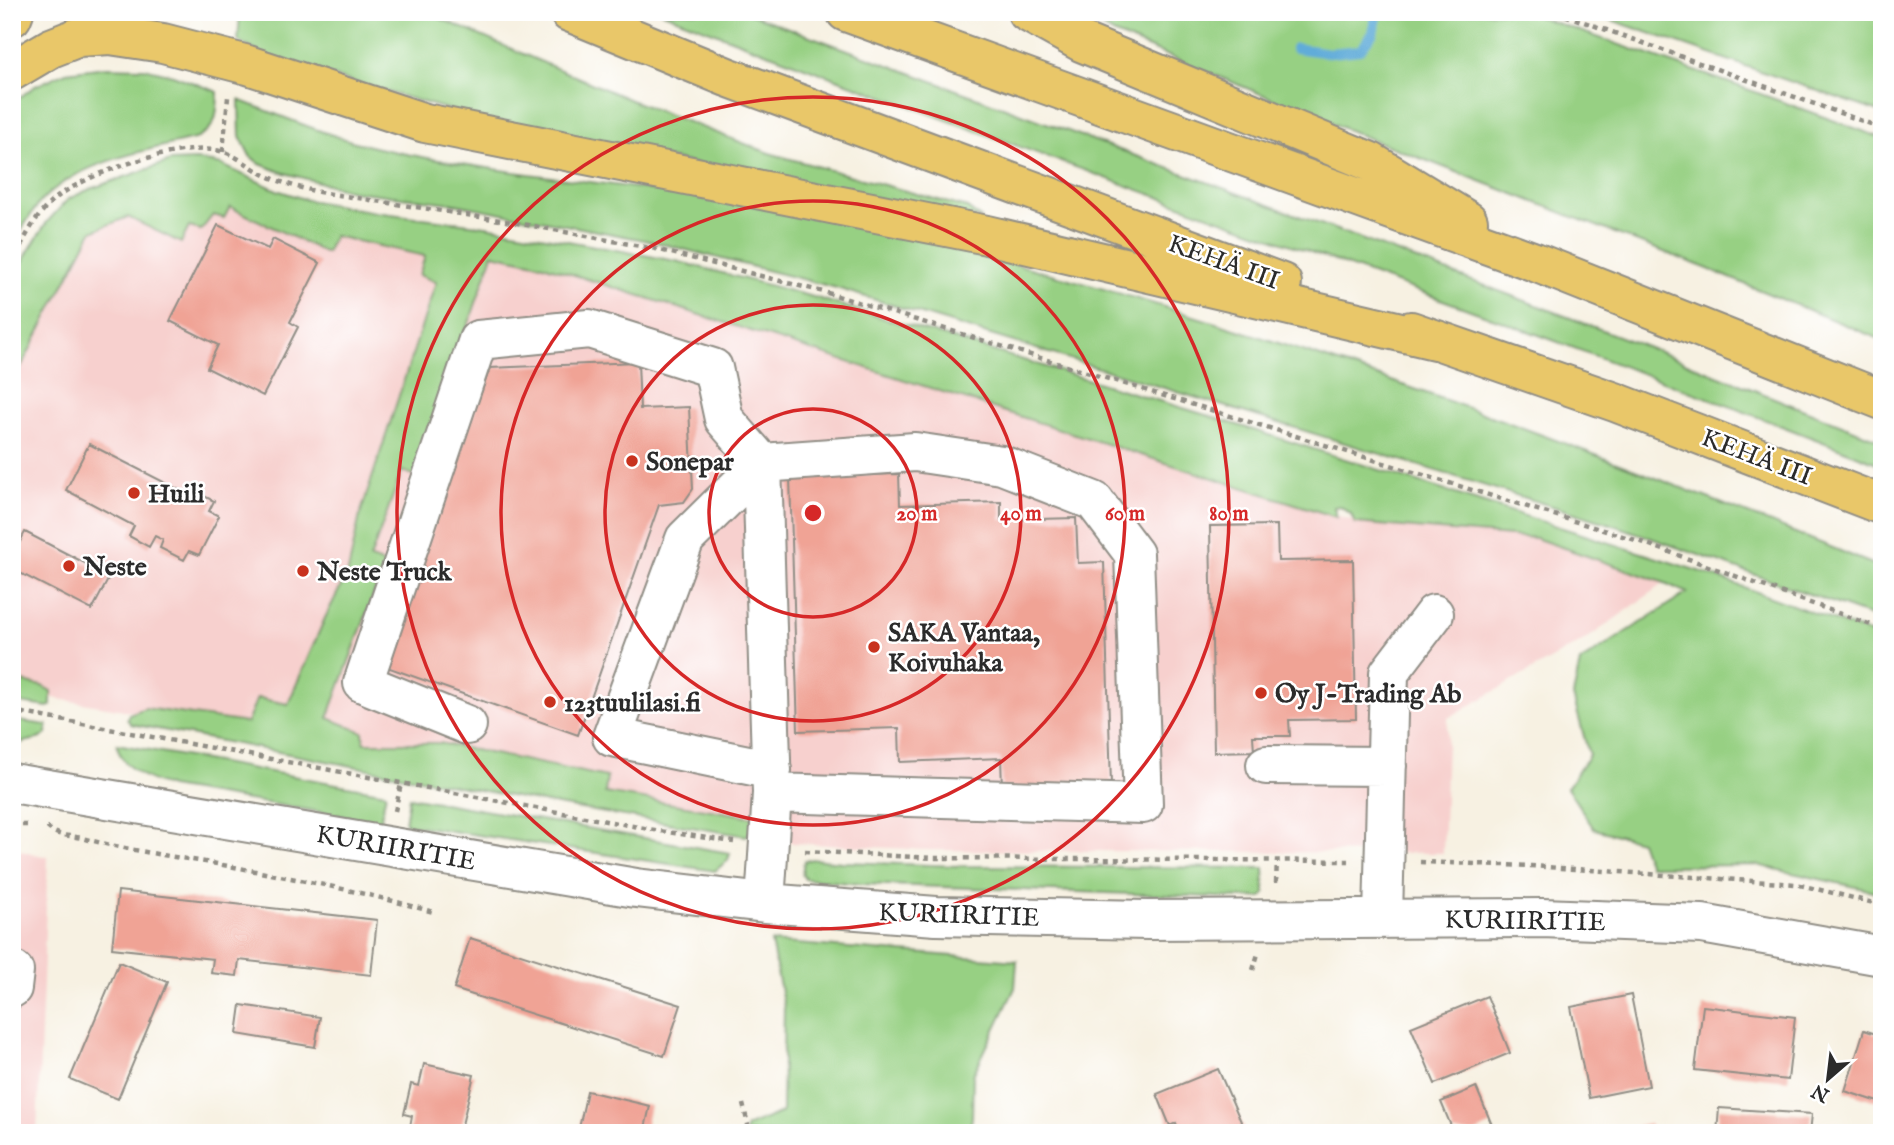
<svg xmlns="http://www.w3.org/2000/svg" width="1894" height="1145" viewBox="0 0 1894 1145" font-family="'IM FELL English',serif">
  <rect width="100%" height="100%" fill="#fff"/>
  <filter id="ink" filterUnits="userSpaceOnUse"><feTurbulence type="fractalNoise" baseFrequency=".0143" numOctaves="2"/><feDisplacementMap in="SourceGraphic" scale="14" xChannelSelector="R" yChannelSelector="G"/><feConvolveMatrix kernelMatrix="1 2 1 2 8 2 1 2 1" color-interpolation-filters="sRGB"/></filter>
  <filter id="wash" filterUnits="userSpaceOnUse"><feTurbulence type="fractalNoise" baseFrequency=".00686" numOctaves="4" result="noise"/><feDisplacementMap in="SourceGraphic" scale="28" xChannelSelector="R" yChannelSelector="G"/><feGaussianBlur stdDeviation="1.57" result="paint"/><feColorMatrix in="noise" values="0 0 0 0 0 0 0 0 0 0 0 0 0 0 0 0 0 1.4 0 .05"/><feComposite in="paint" operator="in"/></filter>
  <g filter="url(#wash)">
    <rect width="100%" height="100%" fill="#f7f1e2"/>
    <path fill="#f7d0ce" d="M224 193 479 242 1364 524 1535 538 1665 583 1588 638 1448 718 1443 853 930 850 793 843 753 824 306 741 12 691V344L82 208Z
      M12 849 48 857 37 1133H12Z"/>
    <path fill="#97d083" stroke="#617e57" stroke-width="2" d="M240 12H425L633 101 769 153 967 208 982 219 512 128 267 57 238 41Z
      M661 12H745L1353 236 1642 345 1882 441V465C1478 306 1066 170 661 12Z
      M1074 12H1525L1744 88 1882 138V340L1703 267 1363 136 1115 34Z
      M1588 12H1882V113Z
      M106 67 144 68 173 75 218 92C217 114 218 126 198 138 146 151 81 160 42 200 30 214 21 230 12 246V103L35 86 66 72Z
      M239 100C284 117 330 137 378 148 540 184 709 188 871 227 1217 310 1553 433 1882 568V620L1617 526 833 287 655 242 450 203 352 191 281 172 260 164 250 156 240 136Z
      M198 160 222 165 277 190 307 200 375 212 486 226 676 261 817 298 1206 415 1708 574 1882 638V893L1757 865 1649 866 1640 841 1594 829 1567 788 1589 755 1573 696 1580 662 1687 593 1665 583 1535 538 1355 523 1351 514 1340 506 1334 507 1336 517 540 264 493 254 416 476 402 471 370 559 385 564 328 718 363 732 364 743H440L607 777 605 793 754 817 750 833 746 836 563 806 131 724 127 719 129 714 145 708 247 723 257 698 288 704 325 618 348 572 360 515 436 282 419 275 425 256 334 236 326 253 230 207 224 218 213 215 201 230 189 227 181 243 128 217 92 231 12 384V283L28 252 47 222 68 199 90 189 171 161Z
      M12 680 42 686 51 691V705L48 707 12 702Z
      M12 720 47 725 46 734 41 738 12 745Z
      M117 744 386 793 380 822 170 787C150 781 120 769 117 744Z
      M409 797 730 853 728 860 715 871 405 824Z
      M813 859 842 862 959 866 1264 868 1265 893 1262 897 1242 898 861 884 805 879 802 874 804 861Z
      M771 942 1017 961 1015 988 973 1075 972 1118 969 1133H745L746 1127 782 1112 784 1007Z"/>
    <g fill="none" stroke-linecap="round" stroke-linejoin="round">
      <path stroke="#61acd9" stroke-width="10" d="M1878 12 1882 14
        M1295 48 1330 53 1360 50 1373 33 1377 12"/>
    </g>
    <g id="blocks">
      <path fill="#f0a395" d="M218 225 268 249 273 239 320 263 290 322 298 327 263 396 207 368 218 345 170 321Z
        M638 362 640 409 689 407 693 489 684 502 659 505 578 735 384 666 490 368Z
        M89 444 187 494 190 489 214 501 209 511 219 516 199 555 189 551 184 560 160 548 163 540 155 536 149 547 129 536 134 526 66 490Z
        M899 474 900 505 1001 502V520L1076 518 1078 563 1104 562 1111 785 1002 788 1001 758 900 762 899 728 798 731 790 477Z
        M1277 525 1278 561 1353 560 1356 719 1289 720 1290 736H1253L1254 751 1214 752 1210 526Z
        M25 532 110 576 92 610 12 569V557Z
        M118 891 377 920 371 975 239 960 237 976 211 973 213 959 112 948Z
        M470 938 681 1005 664 1056 454 989Z
        M119 962 167 982 118 1099 70 1079Z
        M1631 995 1649 1086 1589 1098 1571 1007Z
        M1487 996 1510 1053 1435 1084 1411 1027Z
        M241 1005 320 1017 315 1047 237 1034Z
        M1703 1006 1795 1017 1788 1080 1695 1070Z
        M1864 1030 1882 1036V1103L1845 1091Z
        M424 1064 474 1075 460 1133H409L412 1116 404 1114 411 1084 419 1086Z
        M1218 1069 1246 1133H1180L1176 1123 1170 1126 1157 1094Z
        M1476 1087 1492 1125 1475 1133H1454L1441 1102Z
        M587 1091 650 1106 644 1133H578Z
        M1719 1108 1812 1114 1810 1133H1717Z
        M1650 1124 1652 1133H1612V1131Z"/>
    </g>
  </g>
  <g filter="url(#ink)">
    <use href="#blocks" fill-opacity="0" stroke="#918e86" stroke-width="2"/>
    <g fill="none" stroke-linecap="round" stroke-linejoin="round">
      <defs>
        <path id="minor" d="M467 725 363 683 478 340 589 329 713 368 724 419 762 463 772 793 765 903
          M1266 765 1387 766
          M772 770 612 737 685 539 762 463 915 452 1002 465 1094 501 1134 554 1143 804 772 793
          M12 783 636 888 765 903 936 916 1148 920 1542 918 1702 924 1882 956
          M1383 918 1389 673 1434 614
          M12 988 14 971"/>
        <path id="highway" d="M569 12 727 77 1282 283
          M846 12 1535 262 1882 400
          M1027 12 1081 42 1371 162 1468 221
          M12 17 14 12
          M12 71 51 48 79 37 110 35 163 43 248 65 425 123 987 235 1435 340
          M1411 331 1615 402 1882 505"/>
      </defs>
      <use href="#minor" stroke="#918e86" stroke-width="42"/>
      <use href="#highway" stroke="#918e86" stroke-width="42"/>
      <path stroke="#918e86" stroke-width="4.5" stroke-dasharray="5 5" stroke-linecap="butt" d="M1556 12 1882 128
        M223 152 228 97
        M12 264C22 243 33 220 49 204 79 174 179 142 220 151 235 154 250 167 263 174 281 183 300 188 319 192L506 221 656 249 831 294 1639 541 1882 629
        M12 711 660 831 734 842
        M395 811 401 784
        M12 825H32
        M47 827C57 837 69 835 82 838 137 853 194 859 250 870 311 882 372 894 433 912
        M805 851 933 858 1349 861
        M1420 862 1531 866 1796 884 1882 905
        M1276 883 1277 860
        M1253 970 1258 954
        M743 1104 750 1133"/>
      <use href="#minor" stroke="#fff" stroke-width="38"/>
      <use href="#highway" stroke="#e9c769" stroke-width="38"/>
    </g>
  </g>
  <g fill="none" stroke="#d62828" stroke-width="3.5">
    <circle cx="813" cy="513" r="104"/>
    <circle cx="813" cy="513" r="208"/>
    <circle cx="813" cy="513" r="312"/>
    <circle cx="813" cy="513" r="416"/>
  </g>
  <g fill="#c8321e" stroke="#fff" stroke-width="2.5">
    <circle cx="632" cy="461" r="7"/>
    <circle cx="134" cy="493" r="7"/>
    <circle cx="69" cy="566" r="7"/>
    <circle cx="303" cy="571" r="7"/>
    <circle cx="874" cy="647" r="7"/>
    <circle cx="1261" cy="693" r="7"/>
    <circle cx="550" cy="702" r="7"/>
  </g>
  <g text-anchor="middle" stroke-width="5" stroke-linejoin="round" paint-order="stroke">
    <g font-size="26" fill="#2b2b2b" stroke="#fff">
      <text transform="translate(1224 261) rotate(20)" y="9">KEHÄ III</text>
      <text transform="translate(1757 456) rotate(21)" y="9">KEHÄ III</text>
      <text transform="translate(396 847) rotate(10)" y="9">KURIIRITIE</text>
      <text transform="translate(959 914) rotate(2)" y="9">KURIIRITIE</text>
      <text transform="translate(1525 920) rotate(1)" y="9">KURIIRITIE</text>
    </g>
    <g font-size="26" font-weight="bold" fill="#2b2b2b" stroke="#fff" text-anchor="start">
      <text x="646" y="470">Sonepar</text>
      <text x="148" y="502">Huili</text>
      <text x="83" y="575">Neste</text>
      <text x="317" y="580">Neste Truck</text>
      <text x="888" y="641">SAKA Vantaa,<tspan x="888" dy="30">Koivuhaka</tspan></text>
      <text x="1275" y="702">Oy J-Trading Ab</text>
      <text x="564" y="711">123tuulilasi.fi</text>
    </g>
  </g>
  <circle cx="813" cy="513" r="10" fill="#d62828" stroke="#fff" stroke-width="3.5"/>
  <g font-size="21" text-anchor="middle" font-weight="bold" fill="#d62828" stroke="#fff" stroke-width="5" stroke-linejoin="round" paint-order="stroke">
    <text x="917" y="520">20 m</text>
    <text x="1021" y="520">40 m</text>
    <text x="1125" y="520">60 m</text>
    <text x="1229" y="520">80 m</text>
  </g>
  <rect width="1894" height="1145" fill="none" stroke="#fff" stroke-width="42"/>
  <g transform="translate(1828 1079) rotate(208)" stroke="#ffffff" stroke-width="5" paint-order="stroke">
  <path d="M0-5L12 26L0 18L-12 26Z" fill="#2b2b2b"/>
  <text y="-10" font-size="19" font-weight="bold" text-anchor="middle" fill="#2b2b2b">N</text>
  </g>
</svg>
